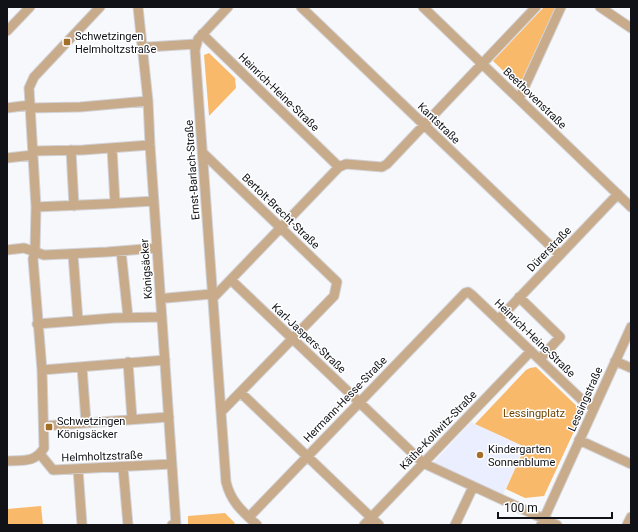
<svg xmlns="http://www.w3.org/2000/svg" width="638" height="532" viewBox="0 0 638 532" font-family="Roboto,sans-serif">
  <rect width="100%" height="100%" fill="#f7f8fc"/>
  <path fill="#eaeefe" d="M471 422 524 447 503 495 433 463Z"/>
  <path fill="#f9b96a" d="M544 7H556L519 86 493 61Z
    M209 53 235 78 236 88 209 116 204 55Z
    M536 367 583 412 544 496 525 498 506 489 525 447 475 424 526 370 530 368Z
    M41 506 43 525H7V509Z
    M225 513 235 523 233 525H188V516Z"/>
  <g fill="none" stroke-linecap="round" stroke-linejoin="round">
    <defs>
      <path id="minor" d="M138 7 148 101 150 145 175 510 176 525H172
        M228 7 198 39 195 50 226 482C231 502 242 511 257 525
        M301 7 560 255
        M423 7 631 207
        M600 7 631 28
        M7 31 30 7
        M202 34 339 167
        M148 47 196 44
        M519 99 561 7
        M7 108 30 105
        M30 108 80 107 148 101
        M112 148 115 203
        M71 150 74 206
        M33 151 83 150 150 145
        M203 153 337 282 334 296 221 412
        M7 158 33 155
        M36 207 104 204 154 201
        M7 250 24 248 44 255 107 252 157 248
        M121 251 128 317
        M73 254 78 321
        M231 280 423 463 557 525
        M519 297 560 337 540 359
        M167 298 212 294
        M213 298 339 167 346 164 382 167 387 164 536 7
        M498 320 618 194
        M37 324 114 318 162 317
        M615 361 631 368
        M128 362 132 419
        M82 367 86 422
        M42 370 165 360
        M241 393 379 525
        M44 426 169 417
        M579 440 631 464
        M40 454 53 470 172 464
        M7 461C23 460 35 463 44 448L42 370 33 259 35 252 36 207 29 88 34 77 100 7
        M123 467 128 525
        M78 469 82 525
        M249 517 465 293 468 292 472 295 582 400 594 408
        M364 525 531 351
        M455 525 473 487
        M541 525 631 327
        M627 525 631 517"/>
    </defs>
    <use href="#minor" stroke="#d2d3d8" stroke-width="11"/>
    <use href="#minor" stroke="#c8ab8b" stroke-width="9"/>
  </g>
  <g fill="#a36e27" stroke="#fff" stroke-width="1.5">
    <rect x="63" y="38" width="8" height="8" rx="2"/>
    <rect x="45" y="423" width="8" height="8" rx="2"/>
    <circle cx="480" cy="455" r="4"/>
  </g>
  <g text-anchor="middle" stroke-width="3" stroke-linejoin="round" paint-order="stroke">
    <g font-size="11" fill="#101218" stroke="#fff" text-anchor="start">
      <text x="75" y="40">Schwetzingen<tspan x="75" dy="13">Helmholtzstraße</tspan></text>
      <text x="57" y="425">Schwetzingen<tspan x="57" dy="13">Königsäcker</tspan></text>
      <text x="488" y="453">Kindergarten<tspan x="488" dy="13">Sonnenblume</tspan></text>
    </g>
    <g font-size="11" fill="#101218" stroke="#fff">
      <text transform="translate(279 92) rotate(44)" y="4">Heinrich-Heine-Straße</text>
      <text transform="translate(535 98) rotate(44)" y="4">Beethovenstraße</text>
      <text transform="translate(439 123) rotate(44)" y="4">Kantstraße</text>
      <text transform="translate(192 170) rotate(-94)" y="4">Ernst-Barlach-Straße</text>
      <text transform="translate(281 211) rotate(44)" y="4">Bertolt-Brecht-Straße</text>
      <text transform="translate(549 249) rotate(-46)" y="4">Dürerstraße</text>
      <text transform="translate(146 269) rotate(-94)" y="4">Königsäcker</text>
      <text transform="translate(309 338) rotate(43)" y="4">Karl-Jaspers-Straße</text>
      <text transform="translate(535 338) rotate(44)" y="4">Heinrich-Heine-Straße</text>
      <text transform="translate(345 399) rotate(-46)" y="4">Hermann-Hesse-Straße</text>
      <text transform="translate(585 399) rotate(-66)" y="4">Lessingstraße</text>
      <text transform="translate(438 430) rotate(-46)" y="4">Käthe-Kollwitz-Straße</text>
      <text transform="translate(102 456) rotate(-2)" y="4">Helmholtzstraße</text>
    </g>
    <g font-size="11" fill="#6f4500" stroke="#fff">
      <text x="534" y="417">Lessingplatz</text>
    </g>
  </g>
  <rect width="638" height="532" fill="none" stroke="#101218" stroke-width="16"/>
  <path d="M498 512v6h114v-6" fill="none" stroke="#101218" stroke-width="2"/>
  <text x="504" y="512" font-size="12" fill="#101218" stroke="#ffffff" stroke-width="3" paint-order="stroke">100 m</text>
</svg>
